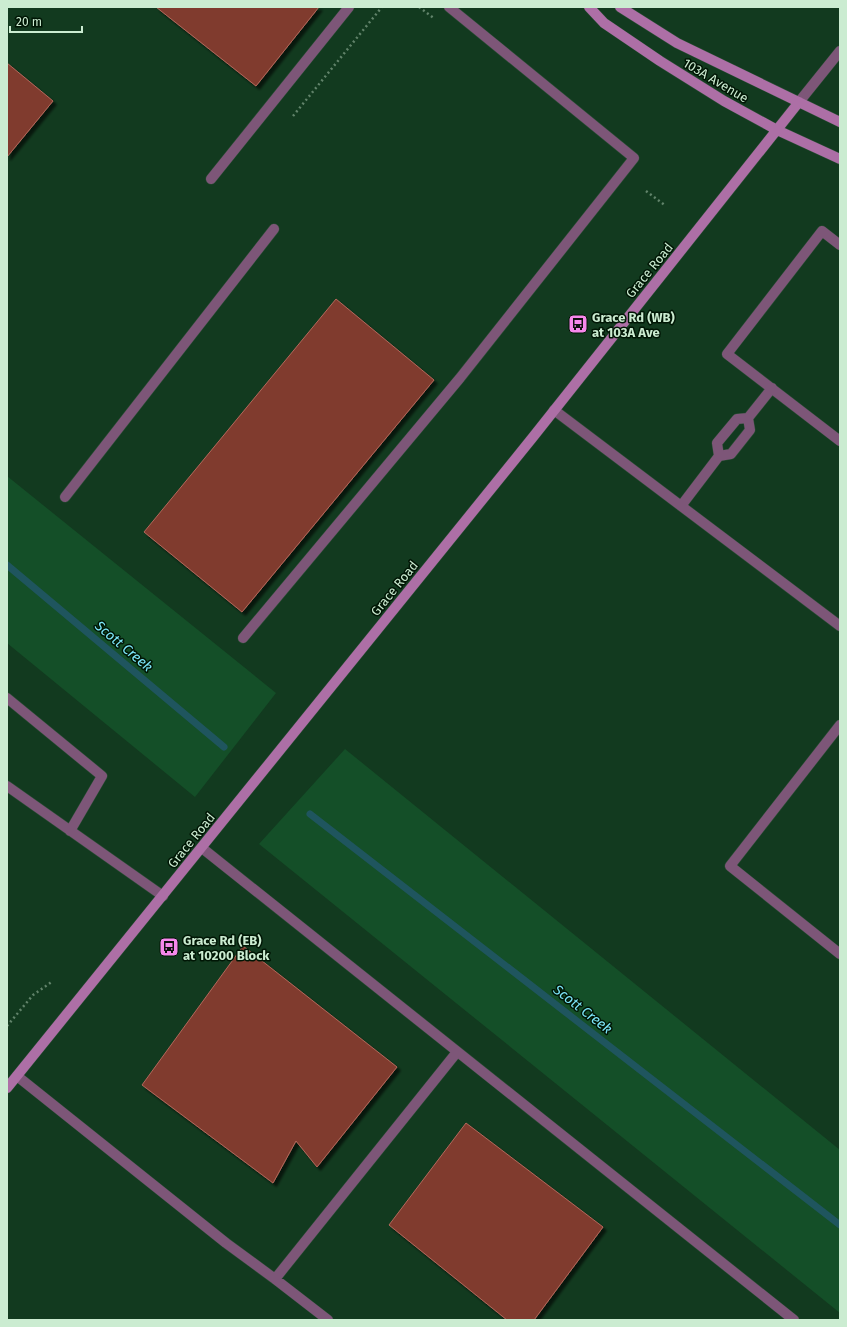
<svg xmlns="http://www.w3.org/2000/svg" width="847" height="1327" viewBox="0 0 847 1327" font-family="'Fira Sans',sans-serif">
  <defs>
    <filter id="shadow"><feDropShadow dx="3.5" dy="3.5" stdDeviation="1" flood-color="#0009"/></filter>
  </defs>
  <rect width="100%" height="100%" fill="#0c2f17"/>
  <path fill="#123a1f" d="M7 7H840V1320H7Z"/>
  <path fill="#144f28" d="M7 476 276 693 195 797 7 643Z
    M345 749 840 1150V1313L259 844Z"/>
  <g fill="none" stroke-linecap="round" stroke-linejoin="round">
    <path stroke="#1f555e" stroke-width="7" d="M7 565 224 747
      M310 814 840 1225"/>
  </g>
  <path fill="#803a2e" stroke="#b4685b" filter="url(#shadow)" d="M156 7H319L256 86Z
    M7 63 53 101 7 157Z
    M336 299 434 380 242 612 144 532Z
    M243 946 397 1067 317 1167 296 1141 273 1183 142 1085Z
    M466 1123 603 1227 534 1320H507L389 1225Z"/>
  <g fill="none" stroke-linecap="round" stroke-linejoin="round">
    <defs>
      <path id="lane" d="M211 179 349 7
        M840 245 822 231 727 354 840 441
        M554 410 840 626
        M748 418 772 388
        M65 497 274 229
        M681 506 719 456 731 454 750 430 748 418 737 419 717 443 719 456
        M243 638 460 378 634 158 449 7
        M7 698 102 776 70 831
        M840 725 730 866 840 954
        M7 786 163 896
        M202 848 794 1320
        M17 1076 226 1243 275 1279 457 1052
        M275 1279 328 1320"/>
      <path id="street" d="M799 102 840 51"/>
      <path id="secondary" d="M589 7 604 23 660 61 724 101 777 130 840 159
        M620 7 677 43 840 122
        M7 1088 533 437 799 102"/>
    </defs>
    <use href="#lane" stroke="#2b4d35" stroke-width="11"/>
    <use href="#street" stroke="#2b4d35" stroke-width="11"/>
    <use href="#secondary" stroke="#2b4d35" stroke-width="11"/>
    <path stroke="#61836a" stroke-width="2.5" stroke-dasharray="2 3" stroke-linecap="butt" d="M419 7 435 19
      M293 116 382 7
      M646 191 666 206
      M7 1026 33 995 53 981"/>
    <use href="#lane" stroke="#7d5678" stroke-width="10"/>
    <use href="#street" stroke="#7d5678" stroke-width="10"/>
    <use href="#secondary" stroke="#ad6fa6" stroke-width="10"/>
  </g>
  <defs>
    <symbol id="bus-square" viewBox="-11 -11 22 22"><rect x="-9" y="-9" width="18" height="18" rx="4" fill="#f788ec" stroke="#001605"/><path d="M-5-6H5V4H4V6H2V4H-2V6H-4V4H-5ZM-3.5-4V0h7V-4ZM-3.5 1.2v1.5H-2V1.2ZM2 1.2v1.5H3.5V1.2Z" fill="#111"/></symbol>
  </defs>
  <g fill-rule="evenodd">
    <use href="#bus-square" x="567" y="313" width="22" height="22"/>
    <use href="#bus-square" x="158" y="936" width="22" height="22"/>
  </g>
  <g text-anchor="middle" stroke-width="3" stroke-linejoin="round" paint-order="stroke">
    <g font-size="13" fill="#cbecd1" stroke="#001605">
      <text transform="translate(716 80) rotate(31)" y="5">103A Avenue</text>
      <text transform="translate(649 270) rotate(-51)" y="5">Grace Road</text>
      <text transform="translate(394 588) rotate(-51)" y="5">Grace Road</text>
      <text transform="translate(191 840) rotate(-51)" y="5">Grace Road</text>
    </g>
    <g font-size="13" font-weight="bold" fill="#cbecd1" stroke="#001605" text-anchor="start">
      <text x="592" y="322">Grace Rd (WB)<tspan x="592" dy="15">at 103A Ave</tspan></text>
      <text x="183" y="945">Grace Rd (EB)<tspan x="183" dy="15">at 10200 Block</tspan></text>
    </g>
    <g font-size="14" font-style="italic" fill="#7ce6f9" stroke="#001605">
      <text transform="translate(124 646) rotate(40)" y="5">Scott Creek</text>
      <text transform="translate(583 1009) rotate(38)" y="5">Scott Creek</text>
    </g>
  </g>
  <rect width="847" height="1327" fill="none" stroke="#cbecd1" stroke-width="16"/>
  <path d="M10 26v6h72v-6" fill="none" stroke="#cbecd1" stroke-width="2"/>
  <text x="16" y="26" font-size="12" fill="#cbecd1" stroke="#001605" stroke-width="3" paint-order="stroke">20 m</text>
</svg>
